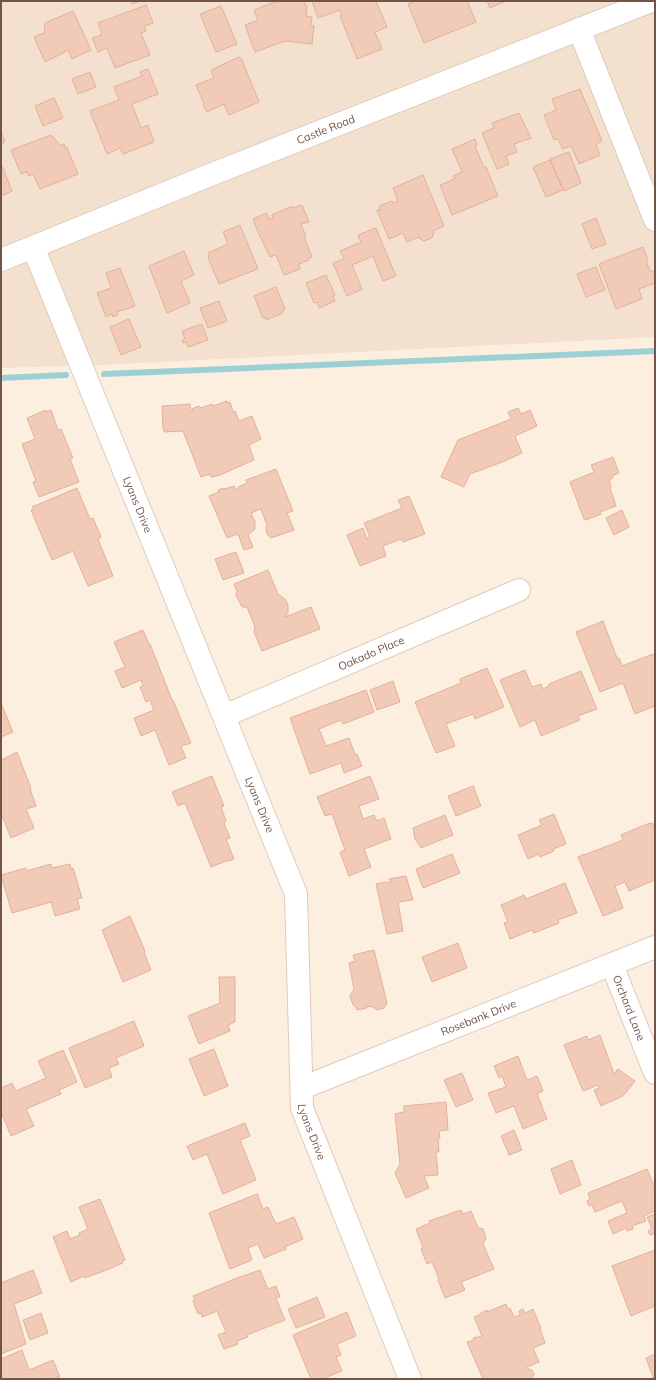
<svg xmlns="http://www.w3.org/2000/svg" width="656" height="1380" viewBox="0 0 656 1380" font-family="Mulish,sans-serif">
  <rect width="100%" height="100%" fill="#fcefe0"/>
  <path fill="#f3e0cf" d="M1 1H655V337L101 365 1 368Z"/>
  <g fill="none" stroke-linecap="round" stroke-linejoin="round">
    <path stroke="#9cd0d6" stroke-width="6" d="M104 374 655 351
      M1 378 66 375"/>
  </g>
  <path fill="#f1cbb8" stroke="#e3b199" d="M131 1H141L132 4Z
    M277 1 290 2V1H305L304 5H307L306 16 312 17 311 25 314 26 312 44 285 41 255 52 245 25 258 20 254 10Z
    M312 1H376L387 27 375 32 382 49 357 59 340 16 342 15 340 10 318 18Z
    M414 1H467L476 22 424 43 408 4Z
    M487 1H506L490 8Z
    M146 5 153 23 144 26 146 31 141 33 150 55 115 68 107 48 98 52 93 40V38L101 35V33H102L98 23Z
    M221 6 237 44 216 52 200 14Z
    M73 11 91 50 72 59 68 50 65 51V52L45 62 34 37 44 33 45 23Z
    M239 57 240 58H241L259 102 229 115 224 104 207 112 203 105 204 104 196 85 214 78 211 70Z
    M148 69 158 94 132 104 141 128 148 125 154 142 123 154 120 148 107 154 90 111 119 100 114 87 142 76 140 72Z
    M90 72 96 87 78 94 72 79Z
    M580 89 602 141 596 144 600 155 579 164 571 146 563 149 558 139 554 140 544 115 556 110 552 99Z
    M54 98 63 118 43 126 35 106Z
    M519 113 531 138 514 144 517 152 506 156 509 164 497 169 482 133 494 128 492 123Z
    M1 132 5 142 1 144Z
    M51 135 58 142 60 146 64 144 65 148H67L78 174 40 189 33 174 29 176 27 172 21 174 11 150Z
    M475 139 477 145 475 146 484 168 486 167 498 196 452 215 440 185 455 179 453 176 462 172 452 149Z
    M569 152 581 183 564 191 550 159Z
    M550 160 563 190 546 197 533 167Z
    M2 166 12 191 1 196V167Z
    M423 175 444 226 433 231 434 233 432 238 424 241 420 239 419 237 407 242 403 233 389 239 377 210 381 209 379 206 392 201 393 203 398 201 393 188Z
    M302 205 309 222 301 224 306 236 304 237 312 257 308 258 309 260 299 264 300 269 284 275 276 255 270 257 258 232 253 219 266 213 269 219 273 218 272 215 292 206 293 208Z
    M596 218 606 244 592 249 582 224Z
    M240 225 258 269 219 284 208 258 209 257 208 253 228 244 223 232Z
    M376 228 396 276 383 281 373 256 352 265 362 289 347 296 333 263 344 259 340 251 361 242 358 235Z
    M643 247 648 260 646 261 650 271H653L655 276V283L639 289 642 299 616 309 599 264Z
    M184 251 194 275 181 281 190 303 167 313 149 266Z
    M596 267 605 290 586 297 577 274Z
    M120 268 135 306 117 312 118 315 113 317 112 314 106 317 97 293 111 288 106 273Z
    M326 275 335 295 333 296 335 301 319 308 317 302 314 303 306 283Z
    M276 287 285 309 282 311 283 313 266 320 265 317 263 318 254 296Z
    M219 301 227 321 208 328 200 308Z
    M129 319 141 347 121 355 110 327Z
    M202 324 208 340 188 347 186 342 183 343 182 340 185 339 182 331Z
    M227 401V403L230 402 233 412 235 411 239 421 252 416 261 439 249 445 254 460 220 475 211 477 210 474 201 477 183 431 164 432V429H163L162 406 190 404 191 412 193 411 192 409 199 406 201 408 212 404 213 406Z
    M518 408 521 414 530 410 537 426 515 436 522 453 505 461 470 474 464 487 441 477 458 440 511 419 508 412Z
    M46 410V412L51 410 58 430 61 429 73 458 70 459 79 482 39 497 33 482 36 481 22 444 35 439 27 418Z
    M613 457 619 473 612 476 613 478 609 480 611 487 610 488 616 506 600 512 601 514 586 520 584 519 570 482 594 472 591 465Z
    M276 469 293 511 287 513 294 530 271 538 267 534 266 529 267 525 261 509 251 513 255 522V529L248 535 253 547 244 550 238 534 227 538 209 496 219 492 218 490 224 488V489L234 486 236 490 238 489V487L247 483 246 480Z
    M77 488 90 519 93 518 101 537 98 539 113 576 88 586 73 551 52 560 31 510 34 509 32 507Z
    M409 496 425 534 403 542 401 539 383 546 386 556 360 566 347 535 363 528 367 539 370 537 364 523 402 508 398 500Z
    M622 510 629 527 614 535 606 518Z
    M236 552 244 573 223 580 215 559Z
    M268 570 278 594 285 599 288 605V612L285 617 311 607 320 629 262 651 254 632 255 627 247 607H242L236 595 237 591 234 584Z
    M603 621 617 658H619L622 666 653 654 655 658V706L635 714 623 683 600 692 576 632Z
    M143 630 149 644H150L172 700H173L191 743 181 746 186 758 169 765 155 730 141 736 134 718 154 710 150 700 146 702 140 687 143 686 141 680 122 688 115 671 125 667 114 642Z
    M487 668 504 707 475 719 473 714 446 724 455 746 436 753 415 702 461 683 460 679Z
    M525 670 532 687 541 684 543 689 549 686V684L581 671 597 709 578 716 580 720 541 736 535 720 520 727 500 680Z
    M393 681 400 702 377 710 370 690Z
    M366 690 374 712 343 724 341 720 319 729 326 746 349 738 355 754H357L362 766 344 773 341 763 310 774 290 718Z
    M1 703 13 732 1 737Z
    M17 752 31 788 30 789 36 806 26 809 34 828 11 838 1 813V760Z
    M212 776 224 806 221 807 226 821 224 823 230 838 226 839 234 859 229 861V860L211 867 185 803 178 806 172 792Z
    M370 776 379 799 359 806 363 819 374 815 377 821 384 818 391 839 364 849 371 867 349 876 340 852 345 850 332 814 325 816 317 797Z
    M473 786 481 806 456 816 448 796Z
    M554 814 566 844 553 849 554 851 540 857 539 854 528 859 518 835 542 825 539 820Z
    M445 815 453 835 421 848 415 839 413 828Z
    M650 823V824L653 823 655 829V880L629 891 625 882 615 886 623 908 603 916 578 857 584 854V855L623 840 621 835 625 833Z
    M452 854 460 873 423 888 416 869Z
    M51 864 52 868 70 864 71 869 73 868 82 898 77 899 80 909 55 916 51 902 12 913 1 875 26 868V871Z
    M406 876 413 900 398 902 403 931 387 934 376 884 385 882 391 883 389 879Z
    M565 883 577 913 558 920 559 923 534 933 532 930 510 939 504 923 508 922 501 905 524 895 526 899Z
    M130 916 145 951 144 952 151 970 123 982 102 930Z
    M458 943 467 968 432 982 422 957Z
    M374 950 387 1003 384 1008 377 1010 373 1007 366 1006 367 1008 357 1010 356 1007 353 1005 350 996 354 989 349 963 355 961 353 955Z
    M219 977H235V1022L228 1025 230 1031 199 1044 188 1016 220 1003Z
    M134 1021 144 1046 116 1058 119 1064 109 1068 112 1077 85 1088 69 1048Z
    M600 1035 614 1074 618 1069 635 1081 623 1096 601 1106 594 1090 599 1088 598 1085 583 1091 564 1045 587 1036 588 1040Z
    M214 1049 228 1086 204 1096 189 1059Z
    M63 1050 77 1082 59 1090 61 1094 26 1109 34 1126 11 1136 1 1112V1088L12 1083 16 1091 46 1078 38 1061Z
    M518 1056 527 1080 537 1076 543 1091 537 1094 547 1119 523 1129 514 1106 496 1113 488 1093 506 1087 502 1076 499 1078 494 1066Z
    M462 1073 473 1100 456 1107 444 1080Z
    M446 1102 448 1130 439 1131 440 1138 438 1139 439 1152H436L438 1175 424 1176 429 1188 406 1198 395 1173 400 1164 395 1114 404 1112V1106Z
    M245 1123 250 1136 240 1140 256 1180 223 1194 207 1154 193 1160 187 1146Z
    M514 1130 522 1150 509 1155 501 1136Z
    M572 1160 581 1185 560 1194 551 1169Z
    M647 1169 655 1188V1211L644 1216 646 1221 632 1226 633 1229 627 1231 626 1228 613 1234 608 1221 627 1213 622 1201 595 1212 592 1205 589 1206 587 1201 590 1199 588 1193Z
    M257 1194 263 1209 268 1207 276 1224 294 1217 303 1239 285 1247 286 1249 264 1258 258 1244 248 1248 252 1260 230 1269 209 1213Z
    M100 1199 125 1260 122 1261 123 1263 109 1269 85 1278 84 1276 71 1282 53 1237 67 1231 70 1239 80 1235 79 1233 88 1229 79 1207Z
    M461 1210 463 1214 471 1211 478 1228 483 1229 486 1238 483 1244 494 1269 461 1282 465 1290 445 1298 438 1280 439 1279 432 1262 427 1264 421 1249 423 1248 416 1229 430 1223 429 1221Z
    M655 1214V1233L650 1235 648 1231 652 1229 647 1217Z
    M655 1250V1306L631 1316 612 1266Z
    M33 1270 42 1293 14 1304 26 1344 1 1354V1283Z
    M260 1270 268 1289 276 1286 280 1297 276 1298 285 1320 247 1335 248 1337 237 1341 238 1344 224 1349 218 1335 226 1332 217 1311 202 1317 201 1313 198 1314 193 1301 195 1300 193 1296 237 1278Z
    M317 1297 325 1317 296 1328 288 1309Z
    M506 1304 508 1309 510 1308 514 1317 520 1315 519 1311 523 1309 525 1313 533 1309 541 1328 540 1329 545 1343 533 1348 539 1362 527 1367 528 1369 532 1370 534 1374 532 1379H483L467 1342 474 1340 473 1338 482 1336 474 1317 481 1314V1313L487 1310V1312Z
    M347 1312 356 1336 337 1344 341 1355 336 1357 342 1371 322 1379H311L293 1335Z
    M41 1313 48 1333 30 1340 23 1320Z
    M22 1350 29 1370 53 1360 60 1377 53 1379H1V1359Z
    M655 1354V1379H650L653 1377 646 1358Z"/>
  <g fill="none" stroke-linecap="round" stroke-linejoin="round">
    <defs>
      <g id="minor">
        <path d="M579 29 655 220"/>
        <path id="s1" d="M33 247 296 894 302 1108 410 1379"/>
        <path id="s2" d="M1 260 210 175 651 1"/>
        <path id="s3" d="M224 716 519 590"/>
        <path id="s4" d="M612 965 655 1073"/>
        <path id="s5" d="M302 1088 655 947"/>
      </g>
    </defs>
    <use href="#minor" stroke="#dfcbbc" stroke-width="24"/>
    <use href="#minor" stroke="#fff" stroke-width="22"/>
  </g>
  <g text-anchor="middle" stroke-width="4" stroke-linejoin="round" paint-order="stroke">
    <g font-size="11" fill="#725448" stroke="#fff4e6">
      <text dy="4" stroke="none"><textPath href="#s2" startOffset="350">Castle Road</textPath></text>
      <text dy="4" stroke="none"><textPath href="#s1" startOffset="278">Lyans Drive</textPath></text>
      <text dy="4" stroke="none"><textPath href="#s3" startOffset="160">Oakado Place</textPath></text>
      <text dy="4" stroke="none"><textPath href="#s1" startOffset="602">Lyans Drive</textPath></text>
      <text dy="4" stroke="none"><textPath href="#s4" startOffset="46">Orchard Lane</textPath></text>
      <text dy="4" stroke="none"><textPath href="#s5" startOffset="190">Rosebank Drive</textPath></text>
      <text dy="4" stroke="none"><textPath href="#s1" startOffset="938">Lyans Drive</textPath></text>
    </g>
  </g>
  <rect width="656" height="1380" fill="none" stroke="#725448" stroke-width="4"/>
</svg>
